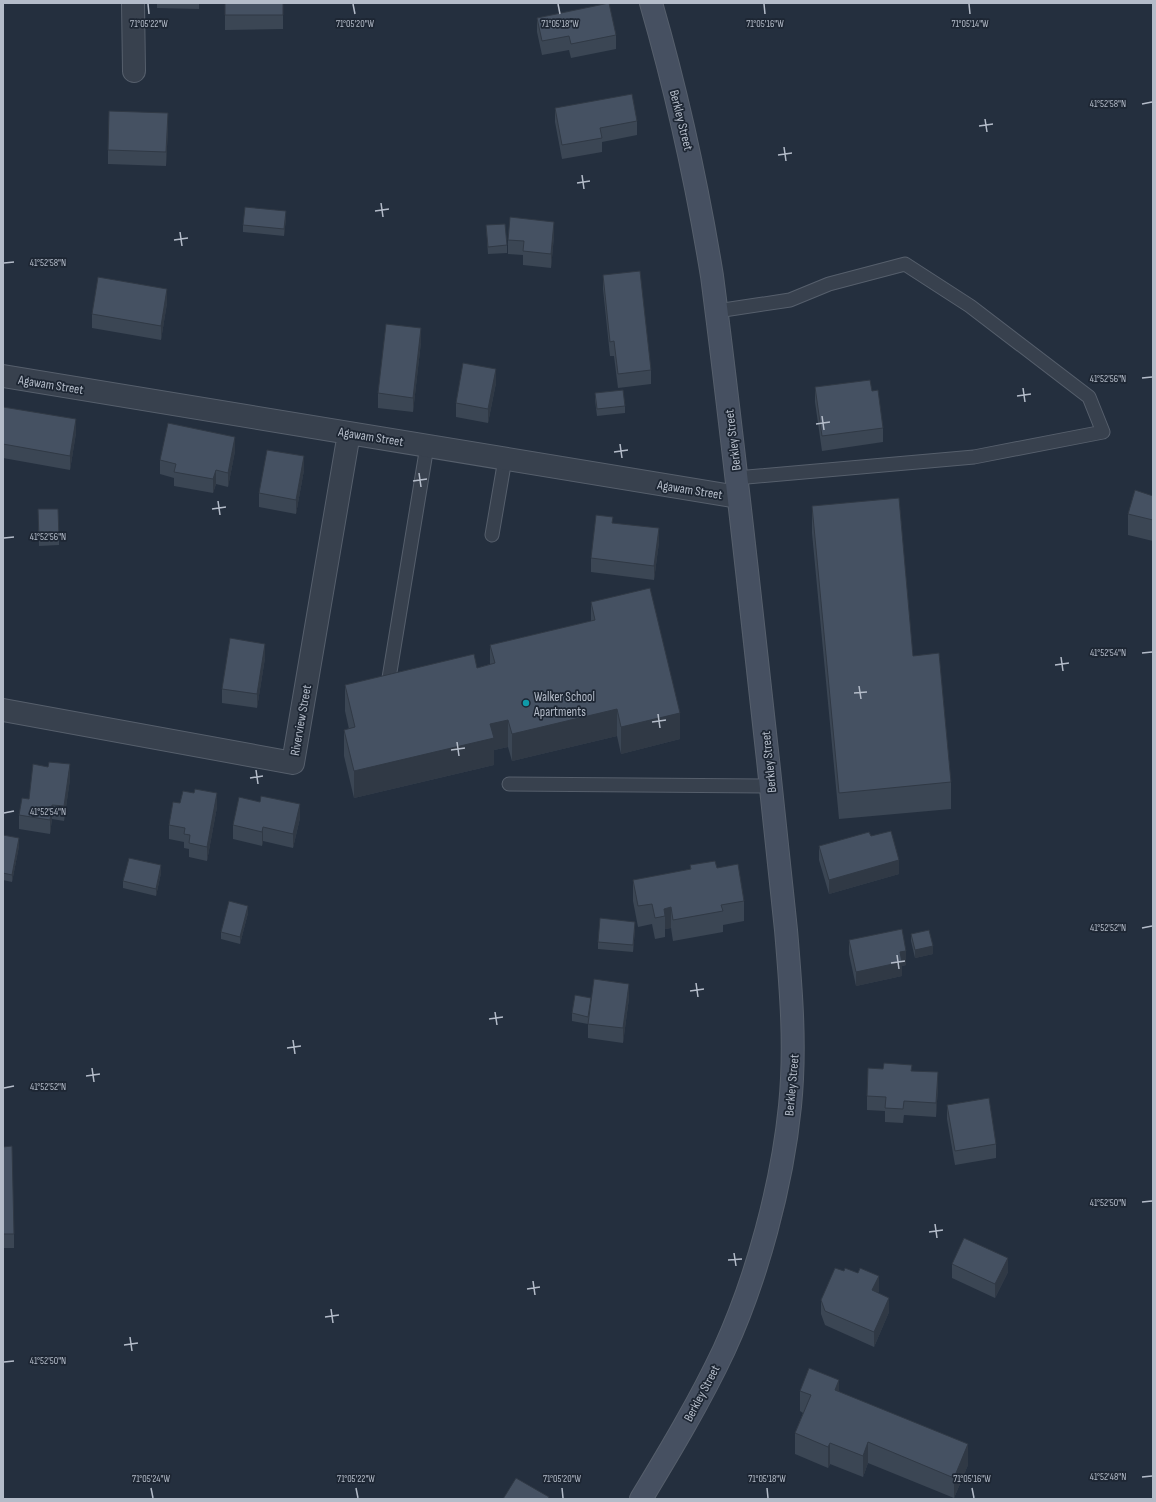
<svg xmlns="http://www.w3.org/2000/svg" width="1156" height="1502" viewBox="0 0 1156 1502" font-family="'Sofia Sans Condensed',sans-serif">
  <rect width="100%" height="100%" fill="#242f3e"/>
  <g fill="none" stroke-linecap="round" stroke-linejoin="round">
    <defs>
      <path id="service" d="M717 311 790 300 829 284 905 264 970 306 1089 397 1103 432 974 457 736 478
        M492 535 505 459
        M389 678 427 446
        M509 784 771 786"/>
      <path id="minor" d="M133 3 134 71
        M3 376 738 497
        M3 710 293 763 349 433"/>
      <path id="secondary" d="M641 1499C670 1451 700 1401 724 1350 757 1278 782 1185 790 1106 796 1047 791 989 786 930 780 873 774 816 768 760 750 599 733 437 712 276 697 184 677 93 651 3"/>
    </defs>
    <use href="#service" stroke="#565f6c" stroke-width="15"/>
    <use href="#minor" stroke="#565f6c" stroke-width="24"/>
    <use href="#secondary" stroke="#565f6c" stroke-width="24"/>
    <use href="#service" stroke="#38414e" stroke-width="13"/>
    <use href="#minor" stroke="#38414e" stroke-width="22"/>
    <use href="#secondary" stroke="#465061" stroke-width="22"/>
  </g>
  <path fill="#3b4654" d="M157 3H199V9L157 8Z
    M225 3H283V29L225 30Z
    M537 18 616 35V49L571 58 569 50 542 55 537 32Z
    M555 108 637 121V135L602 142V152L562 159 555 122Z
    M168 128 166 166 108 164V150Z
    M286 218 284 236 243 232V225Z
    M486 225 507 245V253L488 254Z
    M554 236 551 268 523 265V255L508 254V240Z
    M603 275 651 370V384L618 388 614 356H610L603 289Z
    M167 303 161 340 92 328V314Z
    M421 342 413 412 378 408V393Z
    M496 383 488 423 456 417V403Z
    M815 387 872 391 883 428V442L822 451 815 402Z
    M595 393 625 406V413L597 416 595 400Z
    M3 407 76 433 70 470 3 458Z
    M235 451 228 487 216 484 213 493 174 486V478L160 474V460Z
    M304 470 296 514 259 507V493Z
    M1153 496V541L1128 535V514Z
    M812 506 913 656 951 782V809L839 819 812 533Z
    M38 517 59 538V545L39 546Z
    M613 523 659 542 654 580 591 572V558Z
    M591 602 680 739 621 754 617 736 512 761 508 747 494 750V765L354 798 344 756V730L349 729 345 711V685L477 668 490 664V645L591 621Z
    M265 658 257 708 222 703V689Z
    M70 779 64 821 52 819 50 834 19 829V815L29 799Z
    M180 803 217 807 207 861 189 857V849L184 848V842L169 839V825Z
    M300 818 293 848 263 841 262 846 233 839V825Z
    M3 835 19 846 12 882 3 880Z
    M819 846 899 874 829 894 819 860Z
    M690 865 717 868 744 901V921L723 925V932L673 941 671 928 665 929V937L655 939 652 924 638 927 633 901V880L690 870Z
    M161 873 156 896 123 888V881Z
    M248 913 240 944 221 939V932Z
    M635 929 633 952 598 949V942Z
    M911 934 933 954 915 958 911 941Z
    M849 940 906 965 902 966V976L856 986 849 954Z
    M591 998H629L623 1043 588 1038V1024L572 1021V1013Z
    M912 1071 938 1086 936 1117 904 1115 903 1123 885 1122V1111L867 1110V1096Z
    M947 1105 996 1144V1158L955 1165 947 1119Z
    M3 1147 14 1234V1248H3Z
    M952 1264 1008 1272 995 1298 952 1278Z
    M879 1291 878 1293 889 1312 874 1347 825 1325 821 1314V1300Z
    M800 1391 839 1392 968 1465 954 1498 868 1463 863 1477 830 1464 828 1468 795 1454V1433L803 1413 800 1411Z"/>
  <path fill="#303945" d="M168 113V128L166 166V152Z
    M286 211V218L284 236V229Z
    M554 222V236L551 268V254Z
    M167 289V303L161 340V326Z
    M421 328V342L413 412V398Z
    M496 369V383L488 423V409Z
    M76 419V433L70 470V456Z
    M235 437V451L228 487V473Z
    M304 456V470L296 514V500Z
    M216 470V484L213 493V479Z
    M659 528V542L654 580V566Z
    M265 644V658L257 708V694Z
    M617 709V736L512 761V734Z
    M680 713V739L621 754V727Z
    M508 720V747L494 750V765L354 798V771L490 724Z
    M70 764V779L64 821V806Z
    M217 793V807L207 861V847Z
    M300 804V818L293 848V834Z
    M52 805V819L50 834V820Z
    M263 827V841L262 846V832Z
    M19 838V846L12 882V875Z
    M899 860V874L829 894V880Z
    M161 865V873L156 896V889Z
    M248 906V913L240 944V937Z
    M671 907V928L665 929V916L664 909Z
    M635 922V929L633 952V945Z
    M933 946V954L915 958V950Z
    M906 951V965L902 966V976L856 986V972L900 952Z
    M629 984V998L623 1043V1028Z
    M938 1072V1086L936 1117V1103Z
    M1008 1258V1272L995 1298V1284Z
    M879 1276V1291L872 1304V1290Z
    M889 1298V1312L874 1347V1332Z
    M839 1380V1400L835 1390Z
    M868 1442V1463L863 1477V1456Z
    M830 1443V1464L828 1468V1447Z
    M968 1444V1465L954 1498V1478Z"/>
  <path fill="#455162" stroke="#303945" d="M225 3H283V15H225Z
    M609 3 616 35 571 44 569 36 542 41 537 18Z
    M632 94 637 121 600 128 602 138 562 145 555 108Z
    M109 111 168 113 166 152 108 150Z
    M245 207 286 211 284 229 243 225Z
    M510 217 554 222 551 254 523 251 524 241 508 240Z
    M505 224 507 245 488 247 486 225Z
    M640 271 651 370 618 374 614 341 610 342 603 275Z
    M98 277 167 289 161 326 92 314Z
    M386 324 421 328 413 398 378 393Z
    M463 363 496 369 488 409 456 403Z
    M870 380 872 391 878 390 883 428 822 436 815 387Z
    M623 390 625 406 597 409 595 393Z
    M3 407 76 419 70 456 3 444Z
    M168 423 235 437 228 473 216 470 213 479 174 472 176 464 160 460Z
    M267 450 304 456 296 500 259 493Z
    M1135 490 1153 496V520L1128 514Z
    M899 498 913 656 939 653 951 782 839 793 812 506Z
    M38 509H58L59 538 39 539Z
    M596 515 613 517 612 523 659 528 654 566 591 558Z
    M650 588 680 713 621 727 617 709 512 734 508 720 490 724 494 738 354 771 344 730 355 727 345 685 474 654 477 668 495 663 490 645 595 620 591 602Z
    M230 638 265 644 257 694 222 689Z
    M49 762 70 764 64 806 52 805 50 820 19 815 22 798 29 799 33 764 48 767Z
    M195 789 217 793 207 847 189 843 190 835 184 834 185 828 169 825 173 802 180 803 183 791 194 793Z
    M261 796 300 804 293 834 263 827 262 832 233 825 239 797 260 802Z
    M891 831 899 860 829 880 819 846 869 832 871 836Z
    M3 835 19 838 12 875 3 873Z
    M129 858 161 865 156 889 123 881Z
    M715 861 717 868 738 864 744 901 721 905 723 911 673 920 671 907 664 909 665 916 655 918 652 904 638 906 633 880 691 869 690 865Z
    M229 901 248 906 240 937 221 932Z
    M600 918 635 922 633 945 598 942Z
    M902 929 906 951 900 952 902 962 856 972 849 940Z
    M929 930 933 946 915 950 911 934Z
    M594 979 629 984 623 1028 588 1024Z
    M575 995 591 998 588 1017 572 1013Z
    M884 1063 912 1065 911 1071 938 1072 936 1103 904 1101 903 1109 885 1108 886 1097 867 1096 868 1068 883 1069Z
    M989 1098 996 1144 955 1151 947 1105Z
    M12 1146 14 1234H3V1147Z
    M964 1238 1008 1258 995 1284 952 1264Z
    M835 1268 844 1271 845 1268 858 1273 860 1268 879 1276 872 1290 889 1298 874 1332 825 1311 821 1300Z
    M809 1368 839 1380 835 1390 968 1444 954 1478 868 1442 863 1456 830 1443 828 1447 795 1433 811 1395 800 1391Z
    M516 1478 549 1497 548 1499H503Z"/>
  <path fill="none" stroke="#b4bcc9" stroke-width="1.5" d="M148 4 149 14M353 4 355 14M558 4 560 14M764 4 765 14M969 4 970 14M1142 104 1152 102M985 119 987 132M979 126 993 124M784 147 786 161M778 155 792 153M582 175 584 189M577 183 590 181M381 203 383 217M375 211 389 209M180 232 182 246M174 240 188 238M4 263 14 262M1142 378 1152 377M1023 388 1025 402M1017 396 1031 394M822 416 824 430M816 424 830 422M620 444 622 458M614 452 628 450M419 473 421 487M413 481 427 479M218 501 220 515M212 509 226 507M4 538 14 537M1142 653 1152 652M1061 657 1063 671M1055 665 1069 663M859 686 861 699M854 693 867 692M658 714 660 728M652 722 666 720M457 742 459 756M451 750 465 748M256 770 258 784M250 778 263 776M4 813 14 811M1142 928 1152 926M897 955 899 969M891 963 905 961M696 983 698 997M690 991 704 989M495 1012 497 1025M489 1019 503 1017M293 1040 295 1054M287 1048 301 1046M92 1068 94 1082M86 1076 100 1074M4 1088 14 1086M1142 1202 1152 1201M935 1224 937 1238M929 1232 943 1230M734 1253 736 1266M728 1260 742 1259M533 1281 535 1295M527 1289 540 1287M331 1309 333 1323M325 1317 339 1315M130 1337 132 1351M124 1345 138 1343M4 1362 14 1361M1142 1477 1152 1476M151 1488 153 1498M356 1488 358 1498M562 1488 563 1498M767 1488 768 1498M972 1488 974 1498"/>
  <circle fill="#0f9aa8" stroke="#1d2633" stroke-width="1.5" cx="526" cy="703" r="4"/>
  <g text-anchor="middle" stroke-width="3.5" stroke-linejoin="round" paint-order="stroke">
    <g font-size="13" fill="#b4bcc9" stroke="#1d2633">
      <text transform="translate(682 120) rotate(76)" y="5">Berkley Street</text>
      <text transform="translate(51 384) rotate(9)" y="5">Agawam Street</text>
      <text transform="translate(371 436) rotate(9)" y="5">Agawam Street</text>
      <text transform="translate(732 440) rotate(-97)" y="5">Berkley Street</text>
      <text transform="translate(690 489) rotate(9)" y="5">Agawam Street</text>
      <text transform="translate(300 720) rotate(-80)" y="5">Riverview Street</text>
      <text transform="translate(768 762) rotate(-96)" y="5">Berkley Street</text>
      <text transform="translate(791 1085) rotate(-85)" y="5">Berkley Street</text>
      <text transform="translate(701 1393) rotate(-62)" y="5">Berkley Street</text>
    </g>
    <g font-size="13" fill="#b4bcc9" stroke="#1d2633" text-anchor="start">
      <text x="534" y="701">Walker School<tspan x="534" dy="15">Apartments</tspan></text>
    </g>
  </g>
  <g font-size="10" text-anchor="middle" fill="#b4bcc9" stroke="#1d2633" stroke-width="3.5" stroke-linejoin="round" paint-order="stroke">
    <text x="149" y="27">71°05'22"W</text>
    <text x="355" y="27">71°05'20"W</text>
    <text x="560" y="27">71°05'18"W</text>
    <text x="765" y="27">71°05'16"W</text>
    <text x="970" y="27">71°05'14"W</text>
    <text x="1108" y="107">41°52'58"N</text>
    <text x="48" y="266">41°52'58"N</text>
    <text x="1108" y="382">41°52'56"N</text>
    <text x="48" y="540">41°52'56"N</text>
    <text x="1108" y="656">41°52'54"N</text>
    <text x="48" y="815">41°52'54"N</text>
    <text x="1108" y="931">41°52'52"N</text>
    <text x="48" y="1090">41°52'52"N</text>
    <text x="1108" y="1206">41°52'50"N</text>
    <text x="48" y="1364">41°52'50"N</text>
    <text x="1108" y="1480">41°52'48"N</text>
    <text x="151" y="1482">71°05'24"W</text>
    <text x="356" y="1482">71°05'22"W</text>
    <text x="562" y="1482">71°05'20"W</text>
    <text x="767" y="1482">71°05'18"W</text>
    <text x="972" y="1482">71°05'16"W</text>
  </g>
  <rect width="1156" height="1502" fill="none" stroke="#b4bcc9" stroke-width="8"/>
</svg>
